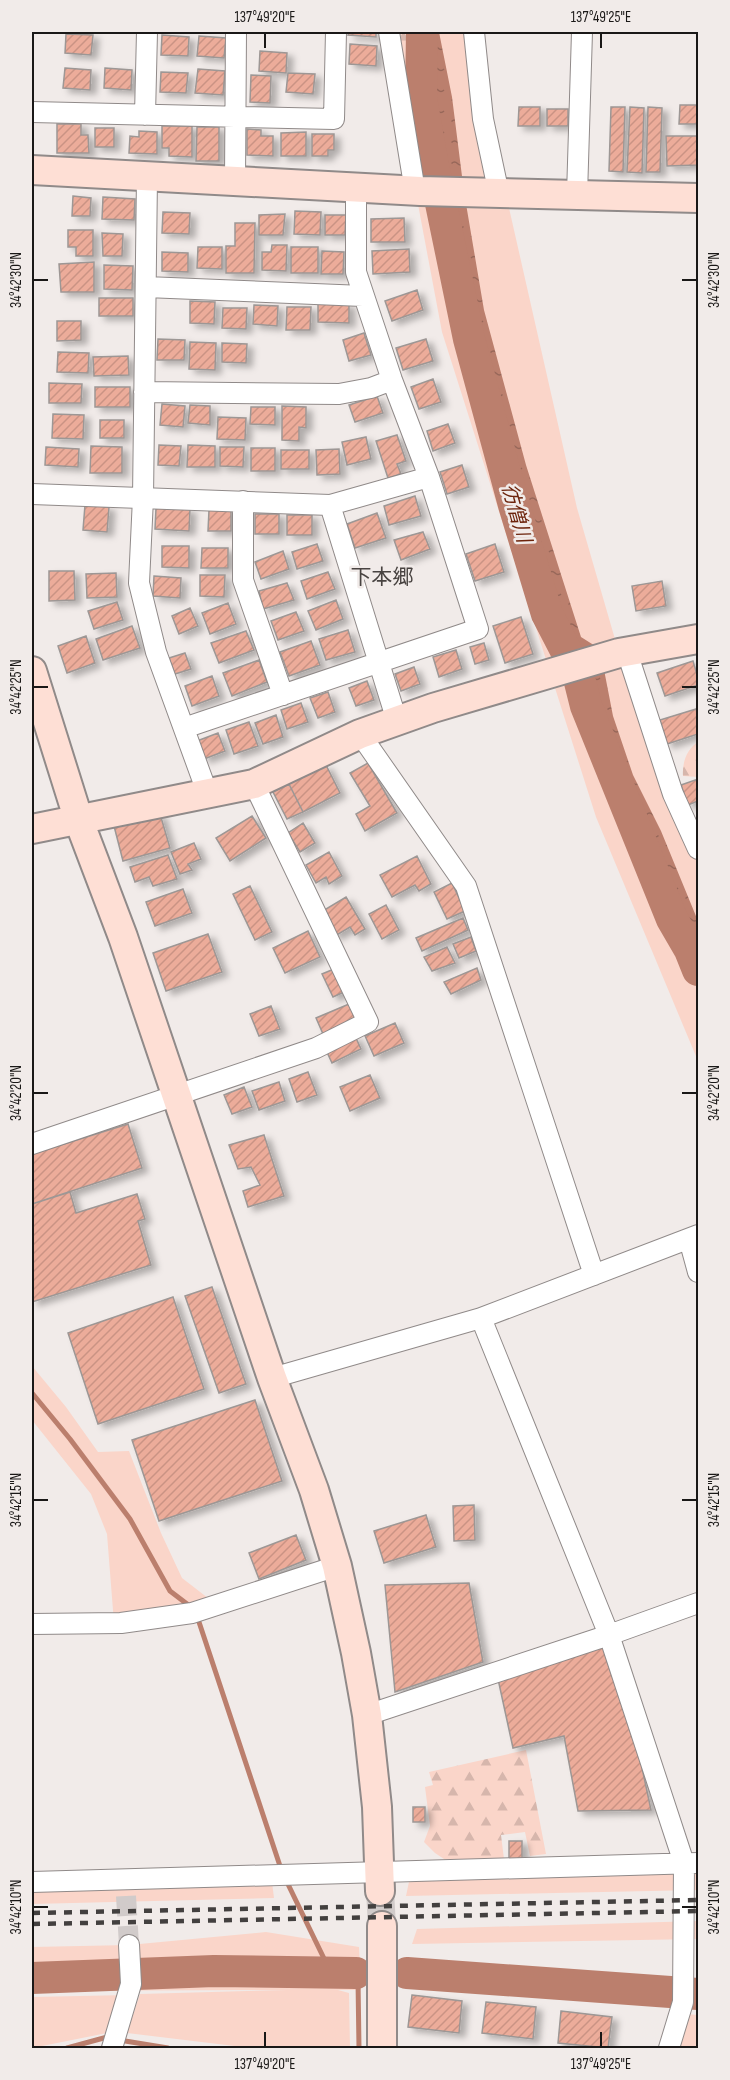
<svg xmlns="http://www.w3.org/2000/svg" width="730" height="2080" viewBox="0 0 730 2080" font-family="'Sofia Sans Condensed','Noto Sans JP',sans-serif">
  <defs>
    <pattern id="forest-firs" width="22" height="20" patternUnits="userSpaceOnUse" patternTransform="scale(1.5)"><rect width="22" height="20" fill="#fad5c9"/><path d="M5 1l3.5 6h-7zM16 11l3.5 6h-7z" fill="#d6b6ac"/></pattern>
    <pattern id="water-ripples" width="26" height="14" patternUnits="userSpaceOnUse" patternTransform="scale(1.5)"><rect width="26" height="14" fill="#bb7f6d"/><path d="M2 4q2-2 4 0t4 0M15 11q2-2 4 0t4 0" fill="none" stroke="#976759"/></pattern>
    <pattern id="building-hatch" width="6" height="6" patternUnits="userSpaceOnUse" patternTransform="scale(1.5)"><rect width="6" height="6" fill="#ecac9a"/><path d="M-1 1l2-2M0 6l6-6M5 7l2-2" fill="none" stroke="#ca9384"/></pattern>
    <filter id="shadow"><feDropShadow dx="6" dy="4" stdDeviation="3" flood-color="#0004"/></filter>
  </defs>
  <rect width="100%" height="100%" fill="#f1ebe9"/>
  <path fill="#fad5c9" d="M389 32H477L483 119 509 208 577 508 619 653 698 847V1061L596 817 442 332 414 183Z
    M32 1366 66 1407 98 1452 129 1451 161 1533 182 1578 217 1605 114 1623 107 1534 91 1494 32 1420Z
    M698 1866V1890L406 1896 410 1877Z
    M272 1882 274 1898 32 1904V1885Z
    M698 1921V1939L412 1944 417 1929Z
    M266 1932 359 1947 361 1990H338L349 1993 350 2048H251L127 2033 140 1994 287 1990 32 1991V1947L129 1945Z
    M128 1995 117 2031 32 2048V1997Z
    M686 2014 698 2015V2048H675Z"/>
  <path fill="url(#forest-firs)" d="M389 32H408L417 130 403 117Z
    M698 742V777L683 776C682 762 687 749 698 742Z
    M526 1750 546 1854 530 1856 525 1832 501 1835 504 1859 447 1861 435 1853 424 1842 430 1826 425 1787 433 1785 429 1772Z"/>
  <path fill="url(#water-ripples)" d="M420 32H439L452 97 464 192 484 310 526 465 581 637 600 649 613 716 633 775 661 831 698 921V970L667 907 603 748 574 667 552 624 509 486 460 291 433 165Z"/>
  <g fill="none" stroke-linecap="round" stroke-linejoin="round">
    <path stroke="#bb7f6d" stroke-width="5" d="M32 1393 70 1439 130 1519 170 1591 191 1607
      M197 1616 281 1869
      M285 1878 331 1973 358 1980 359 2048
      M119 2040 168 2048
      M67 2048 111 2036"/>
    <path stroke="#bb7f6d" stroke-width="32" d="M422 32 421 98 431 155 469 339 514 505 547 614 578 674 586 706 672 919 690 950 698 970
      M407 1973 698 1994
      M32 1978 214 1971 356 1973"/>
  </g>
  <path fill="url(#building-hatch)" stroke="#9d9795" stroke-width="1.5" filter="url(#shadow)" d="M349 32H376V37L348 35Z
    M66 34 93 35 91 55 65 53Z
    M162 35 189 37 188 56 161 55Z
    M199 36 226 38 224 58 197 56Z
    M350 44 377 46 376 66 349 64Z
    M260 51 287 53 286 73 259 71Z
    M65 68 91 70 90 90 63 88Z
    M105 68 132 70 131 90 104 88Z
    M198 69 225 71 223 95 195 93Z
    M161 72 188 73 186 93 160 92Z
    M288 73 315 74 313 94 286 92Z
    M251 75 271 76 270 103 250 102Z
    M680 105H698V124H679Z
    M519 107H540V126H518Z
    M611 107H625L623 172 609 171Z
    M630 107 644 108 642 173 627 172Z
    M648 107 662 108 660 172H646Z
    M547 109H568V126H547Z
    M57 124H81V135H88L89 153H57Z
    M162 126H192V157L169 156V148H162Z
    M197 127H219V161H196Z
    M95 128H114V147H95Z
    M247 129 261 130V136H273V156L247 155Z
    M139 131 157 132V154L129 153 130 136 139 137Z
    M306 132V156H281V133Z
    M312 134H334V150H328V156H312Z
    M666 136H698V165L667 166Z
    M73 196 91 198 90 216H72Z
    M103 197 135 199 134 220 102 219Z
    M295 211 321 212 320 235 294 234Z
    M163 212 190 213 189 234 162 233Z
    M285 214 283 235H259V215Z
    M325 215H346L345 235H325Z
    M404 218 405 242H371V219Z
    M235 223H255L254 273H226V246H235Z
    M68 230H93V256H76V247H68Z
    M102 233 123 234 122 256H103Z
    M272 245H287L286 271 262 270V252H271Z
    M198 247H222V269L197 268Z
    M291 247H318V273H291Z
    M409 249 410 272 373 274 372 251Z
    M322 251 344 252 343 274H321Z
    M162 252 188 253V272L162 271Z
    M94 262V292H61L59 264Z
    M104 265 133 266 132 290 104 289Z
    M417 290 423 310 392 321 385 301Z
    M99 298H133V316H99Z
    M190 301 215 302 214 324 190 323Z
    M318 303 349 304V323L318 322Z
    M254 305 278 306 277 326 253 324Z
    M287 307H311L310 330H286Z
    M223 308H247L246 329 222 328Z
    M57 321H81V340L57 341Z
    M364 333 371 355 349 361 343 340Z
    M158 339 185 340 184 360H157Z
    M426 339 433 361 403 370 396 348Z
    M190 342 216 343 215 370 189 369Z
    M222 343 247 344 246 363 222 362Z
    M58 352 89 353 88 373 57 372Z
    M128 356 129 375 94 376 93 357Z
    M433 379 441 402 419 409 411 387Z
    M49 383 82 384 81 403H49Z
    M95 387H130V407H95Z
    M377 396 383 413 355 422 349 405Z
    M162 404 185 406 183 427 160 425Z
    M190 405 210 406V425L188 423Z
    M282 406 306 407V428L299 427V441L282 440Z
    M251 407H275V425L250 424Z
    M53 414 84 415 83 439 52 438Z
    M218 417 246 418 245 440 217 439Z
    M100 420H124V438H100Z
    M448 424 455 443 433 451 427 431Z
    M397 435 406 461 397 464 401 474 388 478 376 441Z
    M366 437 371 459 347 465 342 442Z
    M159 445 181 446 179 466 158 465Z
    M188 445 215 446V467H187Z
    M91 446 122 447V473H90Z
    M46 447 79 449 78 467 45 465Z
    M220 447H244L243 467 220 466Z
    M251 448H275V471H251Z
    M339 449 340 474 317 475 316 450Z
    M281 450H309V469H281Z
    M462 465 469 487 447 494 440 472Z
    M415 496 421 516 389 525 384 506Z
    M85 505 109 507 107 532 83 530Z
    M156 508 190 509 189 531 155 529Z
    M209 510H231V531H208Z
    M377 513 386 538 355 548 347 524Z
    M255 514H279V534H255Z
    M287 515H312V535H287Z
    M423 532 430 549 401 560 394 540Z
    M317 544 323 561 297 569 292 552Z
    M495 544 504 572 475 581 466 554Z
    M162 546H189V568L162 567Z
    M202 548H228V568H201Z
    M283 551 289 569 261 579 255 562Z
    M49 571H74L75 600 49 601Z
    M328 572 335 589 307 599 301 581Z
    M116 573 117 597 87 598 86 574Z
    M200 575H225L224 597 200 596Z
    M154 576 181 578 180 598 153 596Z
    M662 581 666 606 636 611 632 586Z
    M287 583 294 600 263 609 259 591Z
    M336 600 343 619 316 630 308 611Z
    M117 602 123 620 94 629 88 611Z
    M228 603 236 624 210 634 202 613Z
    M190 608 198 626 179 634 172 616Z
    M296 612 304 631 278 640 271 621Z
    M521 617 533 654 505 663 493 626Z
    M132 626 140 648 103 660 96 639Z
    M348 630 355 652 326 660 319 639Z
    M246 631 254 650 219 663 211 643Z
    M86 636 95 663 67 673 58 646Z
    M311 641 320 665 289 676 280 652Z
    M484 643 489 660 475 664 470 647Z
    M456 650 462 669 439 677 433 657Z
    M185 653 191 669 175 674 169 658Z
    M259 660 267 682 232 696 223 673Z
    M693 661 698 678V685L665 696 657 673Z
    M414 667 420 684 401 691 395 674Z
    M212 676 219 696 192 706 185 686Z
    M367 681 374 700 356 706 349 688Z
    M328 692 335 712 318 718 310 698Z
    M301 703 308 722 287 729 281 710Z
    M696 709 698 716V734L667 744 660 720Z
    M276 715 283 737 263 744 255 723Z
    M249 722 258 746 234 754 226 730Z
    M218 733 225 751 204 759 197 741Z
    M368 763 397 813 365 831 356 814 370 806 350 773Z
    M326 765 340 793 303 812 289 784Z
    M698 779V801L688 805 681 785Z
    M289 784 303 812 287 819 273 792Z
    M160 814 170 848 123 861 114 826Z
    M252 816 266 838 230 861 216 838Z
    M303 823 315 843 300 852 288 833Z
    M194 843 201 859 188 864 192 870 180 874 171 852Z
    M329 852 342 876 329 884 326 877 316 883 306 865Z
    M168 855 177 879 153 886 149 877 135 882 130 867Z
    M417 856 431 884 419 891 415 885 392 897 380 875Z
    M452 883 465 911 447 919 434 892Z
    M250 886 272 932 255 940 233 894Z
    M183 889 192 913 155 926 146 902Z
    M346 897 365 929 355 935 350 927 335 936 321 912Z
    M386 905 399 930 382 939 369 914Z
    M463 918 468 930 422 951 416 938Z
    M308 931 320 957 285 973 273 948Z
    M208 934 222 972 166 991 153 953Z
    M471 937 476 951 459 958 453 944Z
    M447 947 455 963 432 971 424 957Z
    M477 968 481 980 451 994 444 982Z
    M334 969 344 992 333 997 322 974Z
    M349 1004 356 1019 323 1034 316 1018Z
    M271 1006 280 1029 259 1036 250 1014Z
    M395 1023 404 1043 374 1056 365 1036Z
    M355 1036 361 1049 332 1063 326 1050Z
    M308 1072 317 1095 297 1102 289 1079Z
    M370 1075 380 1098 350 1111 340 1087Z
    M279 1082 285 1101 259 1110 252 1091Z
    M244 1087 252 1107 232 1114 224 1095Z
    M128 1124 142 1168 32 1204V1154Z
    M264 1135 284 1196 248 1207 243 1191 260 1185 251 1167 238 1169 229 1145Z
    M70 1192 76 1213 137 1194 145 1219 138 1221 151 1265 32 1302V1204Z
    M212 1287 246 1384 219 1393 185 1296Z
    M173 1297 204 1389 98 1424 68 1333Z
    M255 1400 282 1481 159 1521 132 1440Z
    M474 1505 475 1540 454 1541 453 1506Z
    M426 1515 436 1547 384 1563 374 1531Z
    M296 1535 306 1560 259 1579 249 1553Z
    M469 1583 483 1662 395 1692 385 1585Z
    M605 1646 635 1735 651 1810 578 1811 564 1736 513 1748 498 1679Z
    M413 1807H425V1822H413Z
    M509 1841H522V1860H509Z
    M412 1995 462 2001 459 2033 408 2027Z
    M486 2002 536 2007 533 2039 482 2033Z
    M561 2011 612 2017 608 2048 558 2043Z"/>
  <g fill="none" stroke-linecap="round" stroke-linejoin="round">
    <path stroke="#d1cbca" stroke-width="20" stroke-dasharray="20 10" stroke-linecap="butt" d="M126 1896 129 1945"/>
    <path stroke="#d1cbca" stroke-width="28" stroke-dasharray="28 14" stroke-linecap="butt" d="M380 1891 382 1926"/>
    <defs>
      <path id="street" d="M389 32 415 191
        M474 32 483 119 499 194
        M32 112 334 119 336 32
        M145 115 147 32
        M147 177 143 498 139 583 156 652 207 792
        M235 180 236 32
        M577 195 582 32
        M146 287 363 296
        M144 392 339 394 371 388 392 380
        M32 494 330 505 429 477
        M243 501V580L283 695
        M330 505 397 721
        M627 652 673 794 698 849
        M184 728 478 629 429 477 392 380 356 272V187
        M360 734 466 886 594 1275
        M32 1144 316 1048 368 1022 254 784
        M689 1239 698 1272
        M481 1318 609 1635 684 1863 683 2002 669 2048
        M272 1378 481 1318 698 1235
        M32 1624 121 1623 192 1613 337 1566
        M367 1715 609 1635 698 1603
        M32 1882 698 1863
        M112 2048 131 1984 129 1945"/>
      <path id="secondary" d="M32 170 420 191 698 198
        M32 671 79 821 123 937 272 1378 314 1490 337 1566 356 1653 367 1715 377 1807 380 1891
        M32 829 254 784 360 734 433 708 619 653 698 639
        M382 1926V2048"/>
    </defs>
    <use href="#street" stroke="#908a89" stroke-width="22"/>
    <use href="#secondary" stroke="#908a89" stroke-width="32"/>
    <use href="#street" stroke="#fff" stroke-width="20"/>
    <use href="#secondary" stroke="#fedfd5" stroke-width="28"/>
    <path stroke="#43403f" stroke-width="4.5" stroke-dasharray="8 8" stroke-linecap="butt" d="M32 1913 698 1900
      M32 1924 698 1911"/>
  </g>
  <path fill="none" stroke="#1a1817" stroke-width="2" d="M265 33V48M601 33V48M33 280H48M682 280H697M33 687H48M682 687H697M33 1093H48M682 1093H697M33 1500H48M682 1500H697M33 1907H48M682 1907H697M265 2032V2047M601 2032V2047"/>
  <g text-anchor="middle" stroke-width="5" stroke-linejoin="round" paint-order="stroke">
    <g font-size="20" font-style="italic" fill="#6d240c" stroke="#f1ebe9">
      <text transform="translate(517 513) rotate(74)" y="7">彷僧川</text>
    </g>
    <g font-size="21" fill="#484341" stroke="#f1ebe9">
      <text x="382" y="584">下本郷</text>
    </g>
  </g>
  <rect width="730" height="2080" fill="none" stroke="#f1ebe9" stroke-width="66"/>
  <rect x="33" y="33" width="664" height="2014" fill="none" stroke="#1a1817" stroke-width="2"/>
  <g font-size="15" text-anchor="middle" fill="#1a1817">
    <text x="265" y="22">137°49'20"E</text>
    <text x="601" y="22">137°49'25"E</text>
    <text transform="translate(16 280) rotate(-90)" y="5">34°42'30"N</text>
    <text transform="translate(714 280) rotate(-90)" y="5">34°42'30"N</text>
    <text transform="translate(16 687) rotate(-90)" y="5">34°42'25"N</text>
    <text transform="translate(714 687) rotate(-90)" y="5">34°42'25"N</text>
    <text transform="translate(16 1093) rotate(-90)" y="5">34°42'20"N</text>
    <text transform="translate(714 1093) rotate(-90)" y="5">34°42'20"N</text>
    <text transform="translate(16 1500) rotate(-90)" y="5">34°42'15"N</text>
    <text transform="translate(714 1500) rotate(-90)" y="5">34°42'15"N</text>
    <text transform="translate(16 1907) rotate(-90)" y="5">34°42'10"N</text>
    <text transform="translate(714 1907) rotate(-90)" y="5">34°42'10"N</text>
    <text x="265" y="2069">137°49'20"E</text>
    <text x="601" y="2069">137°49'25"E</text>
  </g>
</svg>
